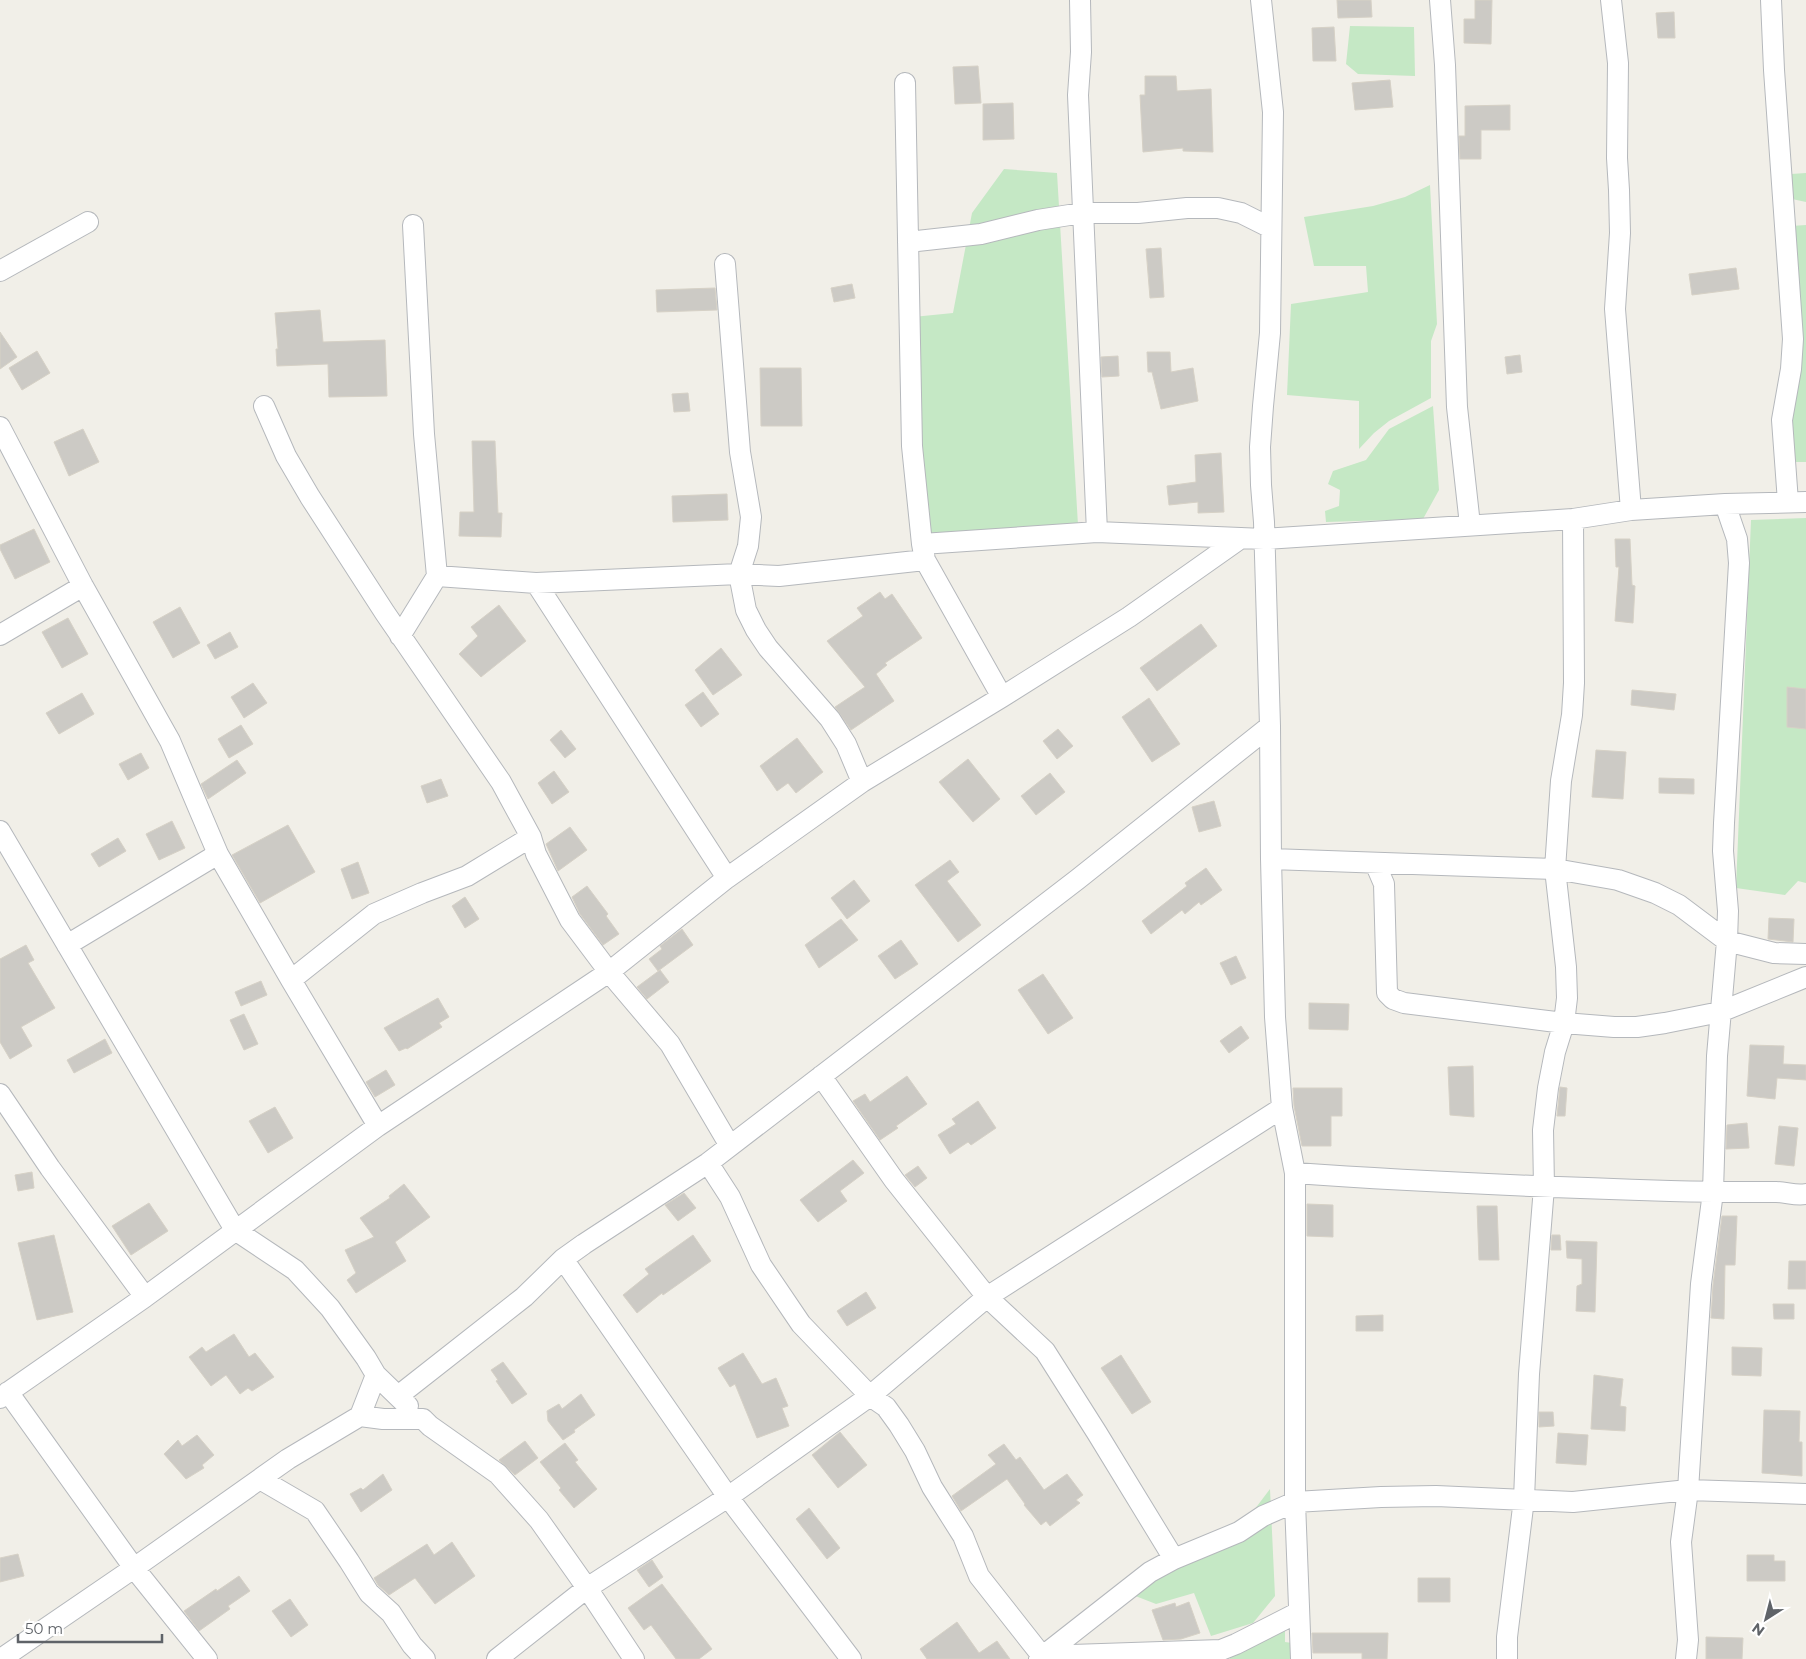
<svg xmlns="http://www.w3.org/2000/svg" width="1806" height="1659" viewBox="0 0 1806 1659" font-family="Montserrat,sans-serif">
  <rect width="100%" height="100%" fill="#f1efe8"/>
  <path fill="#c5e8c5" d="M1350 26 1414 27 1415 76 1358 74 1346 64Z
    M1004 169 1057 173 1078 525 926 541 913 317 953 313 972 213Z
    M1806 173V202L1792 199 1791 174Z
    M1430 185 1437 324 1431 341V398L1389 421 1374 433 1359 449V401L1287 395 1291 304 1368 292 1366 266H1314L1304 217 1373 206 1405 197Z
    M1806 225V462H1788L1791 226Z
    M1433 406 1439 490 1423 519 1326 522 1325 511 1339 506 1340 490 1328 484 1333 471 1366 460 1389 429Z
    M1806 518V883L1798 881 1785 895 1736 888 1751 520Z
    M1270 1489 1275 1596 1253 1623 1211 1636 1194 1593 1156 1604 1120 1590 1245 1522Z
    M1285 1629V1642L1292 1643V1659H1230L1228 1654Z"/>
  <path fill="#cccac5" stroke="#d6d1c6" d="M1337 0H1371L1372 17 1338 18Z
    M1475 0H1492L1491 44 1464 43V19H1475Z
    M1674 12 1675 38H1658L1656 13Z
    M1334 27 1336 61H1313L1312 28Z
    M978 66 981 103 955 104 953 67Z
    M1145 76H1176L1177 91 1211 89 1213 152 1183 151V148L1143 152 1140 95H1145Z
    M1390 80 1393 107 1355 110 1352 83Z
    M1013 103 1014 139 983 140V104Z
    M1510 105V130H1481V159H1460L1459 136H1465V106Z
    M1161 248 1164 297 1150 298 1146 249Z
    M1736 268 1739 289 1692 295 1689 274Z
    M852 284 855 298 834 302 831 288Z
    M715 288 717 310 657 312 656 290Z
    M320 310 323 342 385 340 387 396 329 397 328 364 277 366 276 349H278L275 313Z
    M0 332 17 357 0 369Z
    M37 351 50 373 22 390 9 368Z
    M1147 352H1170L1171 372 1193 368 1198 401 1161 409 1152 372H1148Z
    M1520 355 1522 372 1507 374 1505 357Z
    M1118 356 1119 376 1102 377 1101 357Z
    M760 368H801L802 426H761Z
    M688 393 690 411 674 412 672 394Z
    M83 429 99 462 69 476 54 442Z
    M472 441H495L498 513H502L501 537 459 536 460 512H474Z
    M1221 453 1224 512 1198 513V502L1169 505 1167 486 1196 482 1195 455Z
    M727 494 728 520 673 522 672 496Z
    M34 529 50 562 15 579 0 549V545Z
    M1615 539H1630L1632 585 1635 586 1633 623 1615 621 1619 567H1616Z
    M880 592 885 599 892 594 922 638 885 663 887 665 876 674 894 701 851 730 835 707 865 687 827 641 863 616 857 608Z
    M499 605 526 641 481 677 459 654 478 636 471 627Z
    M180 607 200 643 173 658 153 622Z
    M68 618 88 654 62 668 42 632Z
    M1201 624 1217 646 1157 691 1140 668Z
    M230 632 238 647 215 659 207 645Z
    M721 648 742 675 713 695 695 670Z
    M253 683 267 703 244 718 231 697Z
    M1787 687 1806 689V729L1787 727Z
    M1632 690 1676 694 1674 710 1631 705Z
    M703 692 719 714 701 727 685 705Z
    M82 693 94 714 59 734 46 713Z
    M1149 698 1180 744 1152 762 1122 717Z
    M241 725 253 744 229 758 218 739Z
    M1058 729 1073 746 1057 759 1043 741Z
    M561 730 576 749 565 758 550 740Z
    M797 738 823 772 796 793 788 783 777 791 760 766Z
    M1596 750 1626 752 1623 799 1592 797Z
    M141 753 149 768 128 780 119 764Z
    M968 759 1000 799 973 822 939 782Z
    M237 760 246 773 208 799 201 784Z
    M554 771 569 792 552 804 538 783Z
    M1050 773 1065 792 1036 815 1021 796Z
    M1659 778 1694 779V794L1659 793Z
    M441 779 448 796 427 803 421 786Z
    M1214 801 1221 826 1199 832 1192 807Z
    M172 821 185 848 159 860 146 834Z
    M288 825 315 872 260 903 232 855Z
    M570 827 587 850 558 871 546 844Z
    M118 838 126 851 99 867 91 854Z
    M950 860 959 872 947 881 981 925 958 942 915 885Z
    M358 862 369 893 352 899 341 869Z
    M1206 868 1222 890 1201 905 1199 902 1185 914 1182 910 1151 934 1142 921 1187 886 1185 883Z
    M854 880 870 901 847 919 831 898Z
    M587 886 608 914 606 916 619 934 603 945 580 914 572 897Z
    M465 897 479 919 465 928 452 906Z
    M1769 918 1794 919 1793 942 1768 939Z
    M841 919 858 940 819 968 805 945Z
    M682 929 693 945 658 971 649 959 662 949 660 946Z
    M901 940 918 964 895 979 878 956Z
    M26 945 34 960 28 963 55 1008 21 1027 32 1046 10 1059 0 1042V959Z
    M1236 956 1246 978 1231 985 1220 963Z
    M660 970 669 982 647 999 637 987Z
    M1043 974 1073 1018 1048 1034 1018 990Z
    M261 981 267 995 241 1006 235 992Z
    M438 998 449 1017 439 1023 442 1027 407 1049 406 1048 399 1051 384 1028Z
    M1309 1003 1349 1004 1348 1030 1309 1029Z
    M244 1014 258 1044 244 1050 230 1020Z
    M1241 1026 1249 1038 1229 1053 1220 1041Z
    M105 1039 112 1053 74 1073 67 1060Z
    M1750 1045 1784 1046 1783 1064 1806 1065V1080L1777 1078 1775 1099 1747 1096Z
    M1473 1066 1474 1117 1450 1115 1448 1067Z
    M386 1070 395 1085 375 1097 366 1082Z
    M907 1076 927 1104 896 1126 898 1128 880 1140 853 1101 865 1094 870 1102Z
    M1560 1087 1567 1088 1565 1116H1557Z
    M1293 1088H1342V1116H1331V1146H1302L1294 1106Z
    M978 1101 996 1128 971 1145 968 1142 950 1154 938 1135 956 1124 952 1119Z
    M275 1107 293 1138 268 1153 249 1121Z
    M1747 1123 1749 1148 1726 1149 1727 1125Z
    M1779 1126 1798 1128 1794 1166 1775 1164Z
    M853 1160 864 1173 840 1191 847 1201 818 1222 800 1200Z
    M918 1166 927 1178 915 1187 905 1175Z
    M32 1172 34 1188 18 1191 15 1175Z
    M404 1184 430 1217 395 1242 406 1261 356 1293 347 1280 356 1273 345 1250 374 1237 360 1218 390 1198 389 1196Z
    M684 1193 696 1208 678 1221 665 1205Z
    M149 1203 168 1231 131 1255 112 1226Z
    M1307 1204 1333 1205V1237L1307 1236Z
    M1477 1206H1497L1499 1260H1479Z
    M1722 1216H1737L1735 1265H1725L1724 1319 1711 1318 1713 1285Z
    M54 1235 73 1312 37 1320 18 1243Z
    M693 1235 711 1261 663 1295 662 1293 637 1313 623 1295 649 1274 645 1269Z
    M1552 1235H1560L1561 1250H1551Z
    M1566 1241 1597 1242 1595 1312 1576 1311 1577 1286 1582 1284V1259L1567 1258Z
    M1789 1261H1806V1289H1788Z
    M866 1292 876 1308 847 1326 837 1311Z
    M1773 1304H1794V1319H1774Z
    M1383 1315V1331H1356V1316Z
    M234 1334 249 1357 255 1353 274 1377 252 1391 248 1388 240 1394 226 1375 211 1386 189 1357 202 1347 206 1352Z
    M1732 1347 1762 1348 1761 1376 1732 1375Z
    M743 1353 762 1384 776 1378 788 1406 782 1408 789 1426 757 1438 735 1384 730 1387 718 1368Z
    M1121 1355 1151 1402 1132 1414 1101 1368Z
    M503 1362 527 1394 512 1404 496 1381 498 1380 491 1370Z
    M1594 1375 1623 1379 1620 1406 1626 1407 1625 1431 1591 1429Z
    M581 1394 595 1415 574 1430 575 1432 563 1440 548 1421 547 1411 559 1404 562 1409Z
    M1764 1410 1800 1411 1799 1442H1802V1476L1762 1473Z
    M1539 1412H1553L1554 1426 1539 1427Z
    M840 1432 867 1465 838 1488 812 1455Z
    M1558 1433 1588 1435 1586 1465 1556 1463Z
    M197 1435 214 1455 202 1465 204 1468 186 1479 164 1454 178 1440 182 1446Z
    M525 1441 538 1458 515 1475 499 1460Z
    M565 1443 578 1460 575 1462 597 1489 574 1508 559 1490 561 1488 540 1462Z
    M1004 1444 1016 1460 1020 1457 1044 1490 1067 1474 1083 1495 1076 1500 1080 1503 1050 1526 1046 1521 1041 1525 1024 1505 1025 1504 1007 1479 961 1511 952 1496 996 1464 988 1455Z
    M383 1474 392 1490 361 1512 350 1494 361 1488 363 1490Z
    M809 1508 840 1548 827 1559 796 1519Z
    M452 1542 475 1576 435 1604 415 1578 389 1595 378 1585 374 1578 427 1544 434 1555Z
    M18 1554 24 1576 0 1582V1558Z
    M1747 1555H1774V1561H1785V1581H1747Z
    M652 1560 663 1577 649 1587 637 1570Z
    M239 1576 250 1591 228 1606 230 1609 199 1631 184 1611 216 1589 217 1591Z
    M1418 1578H1450V1602H1418Z
    M662 1584 712 1649 699 1659H676L651 1625 644 1630 628 1608Z
    M290 1599 308 1625 291 1637 272 1611Z
    M1189 1602 1200 1633 1181 1639 1163 1640 1152 1610 1175 1603 1176 1607Z
    M957 1622 979 1653 997 1641 1010 1659H927L920 1649Z
    M1312 1633H1388L1387 1659H1362V1653H1313Z
    M1706 1637 1743 1638 1742 1659H1706Z"/>
  <g fill="none" stroke-linecap="round" stroke-linejoin="round">
    <defs>
      <path id="minor" d="M1080 0 1081 52 1078 95 1097 532
        M1261 0 1273 112 1270 333 1263 406 1260 447 1261 485 1264 522 1270 726 1271 859 1275 1017 1282 1108 1295 1173V1502L1301 1659
        M1440 0 1445 65 1457 407 1470 525
        M1611 0 1618 63 1617 158 1619 190 1620 233 1615 309 1631 510
        M1771 0 1774 70 1793 339 1791 369 1782 420 1788 502
        M905 83 912 446 922 544 925 560 1002 697
        M413 225 424 434 437 576
        M908 242 981 234 1038 220 1082 213H1138L1187 208H1218L1241 213 1271 228
        M725 264 740 452 751 517 748 546 739 574 746 610 756 630 768 648 830 719 846 744 862 782
        M0 271 88 222
        M264 406 286 456 310 497 385 613 501 782 531 837 536 854 570 920 609 972 670 1044 730 1146
        M0 427 83 586 170 741 218 854 291 980 378 1126
        M922 544 1097 532 1264 539 1573 519 1631 510 1725 504 1806 502
        M536 583 727 878
        M0 635 83 586
        M400 636 437 576 536 583 739 574 779 576 925 560
        M0 831 235 1230 295 1270 330 1308 366 1358 376 1375 408 1406
        M1271 859 1555 869 1618 880 1655 893 1679 905 1727 941 1774 953 1806 954
        M1375 863 1384 884 1387 993 1393 999 1404 1003 1564 1023 1614 1027H1637L1665 1023 1720 1012 1806 977
        M67 945 218 854
        M291 980 374 914 422 893 467 876 531 837
        M821 1076 894 1180 987 1297 1045 1351 1097 1433 1174 1559
        M0 1094 50 1168 145 1297
        M708 1163 730 1197 761 1265 801 1324 870 1396 886 1407 899 1425 915 1451 932 1487 963 1536 979 1576 1042 1656 1221 1650 1236 1644 1299 1612
        M1295 1173C1420 1182 1545 1187 1670 1191 1706 1192 1741 1192 1776 1192 1787 1192 1795 1196 1806 1194
        M563 1259 728 1497 851 1659
        M8 1392 134 1568 207 1659
        M398 1396 524 1297 563 1259 584 1244 708 1163 1078 879 1270 726
        M0 1398 145 1297 378 1126 609 972 727 878 862 782 1002 697 1129 617 1241 538
        M360 1416 376 1375
        M260 1479 315 1511 349 1561 369 1593 391 1613 412 1645 425 1659
        M1 1659 134 1568 288 1459 360 1416 383 1419H423L430 1426 498 1474 539 1520 587 1588 634 1659
        M497 1659 587 1588 728 1497 870 1396 987 1297 1282 1108
        M1039 1659 1150 1572 1174 1559 1239 1532 1263 1516 1295 1502 1381 1497 1436 1496 1573 1502 1688 1490 1806 1494
        M1507 1659V1637L1524 1499 1529 1374 1544 1187 1543 1130 1548 1088 1555 1052 1564 1023 1567 998 1566 967 1555 869 1561 781 1572 715 1574 683 1573 519
        M1686 1659 1688 1640 1681 1542 1688 1490 1701 1284 1713 1192 1717 1056 1727 941 1728 911 1723 851 1724 823 1739 563 1737 539 1725 504"/>
    </defs>
    <use href="#minor" stroke="#b5b8bc" stroke-width="22"/>
    <use href="#minor" stroke="#fff" stroke-width="20"/>
  </g>
  <g transform="translate(1766 1619) rotate(216)" stroke="#ffffff" stroke-width="4" paint-order="stroke">
  <path d="M0-4L9 19L0 12L-9 19Z" fill="#5f6368"/>
  <text y="-8" font-size="14" font-weight="bold" text-anchor="middle" fill="#5f6368">N</text>
  </g>
  <path d="M18 1634v8h144v-8" fill="none" stroke="#5f6368" stroke-width="2.5"/>
  <text x="25" y="1634" font-size="15" fill="#5f6368" stroke="#ffffff" stroke-width="4" paint-order="stroke">50 m</text>
</svg>
